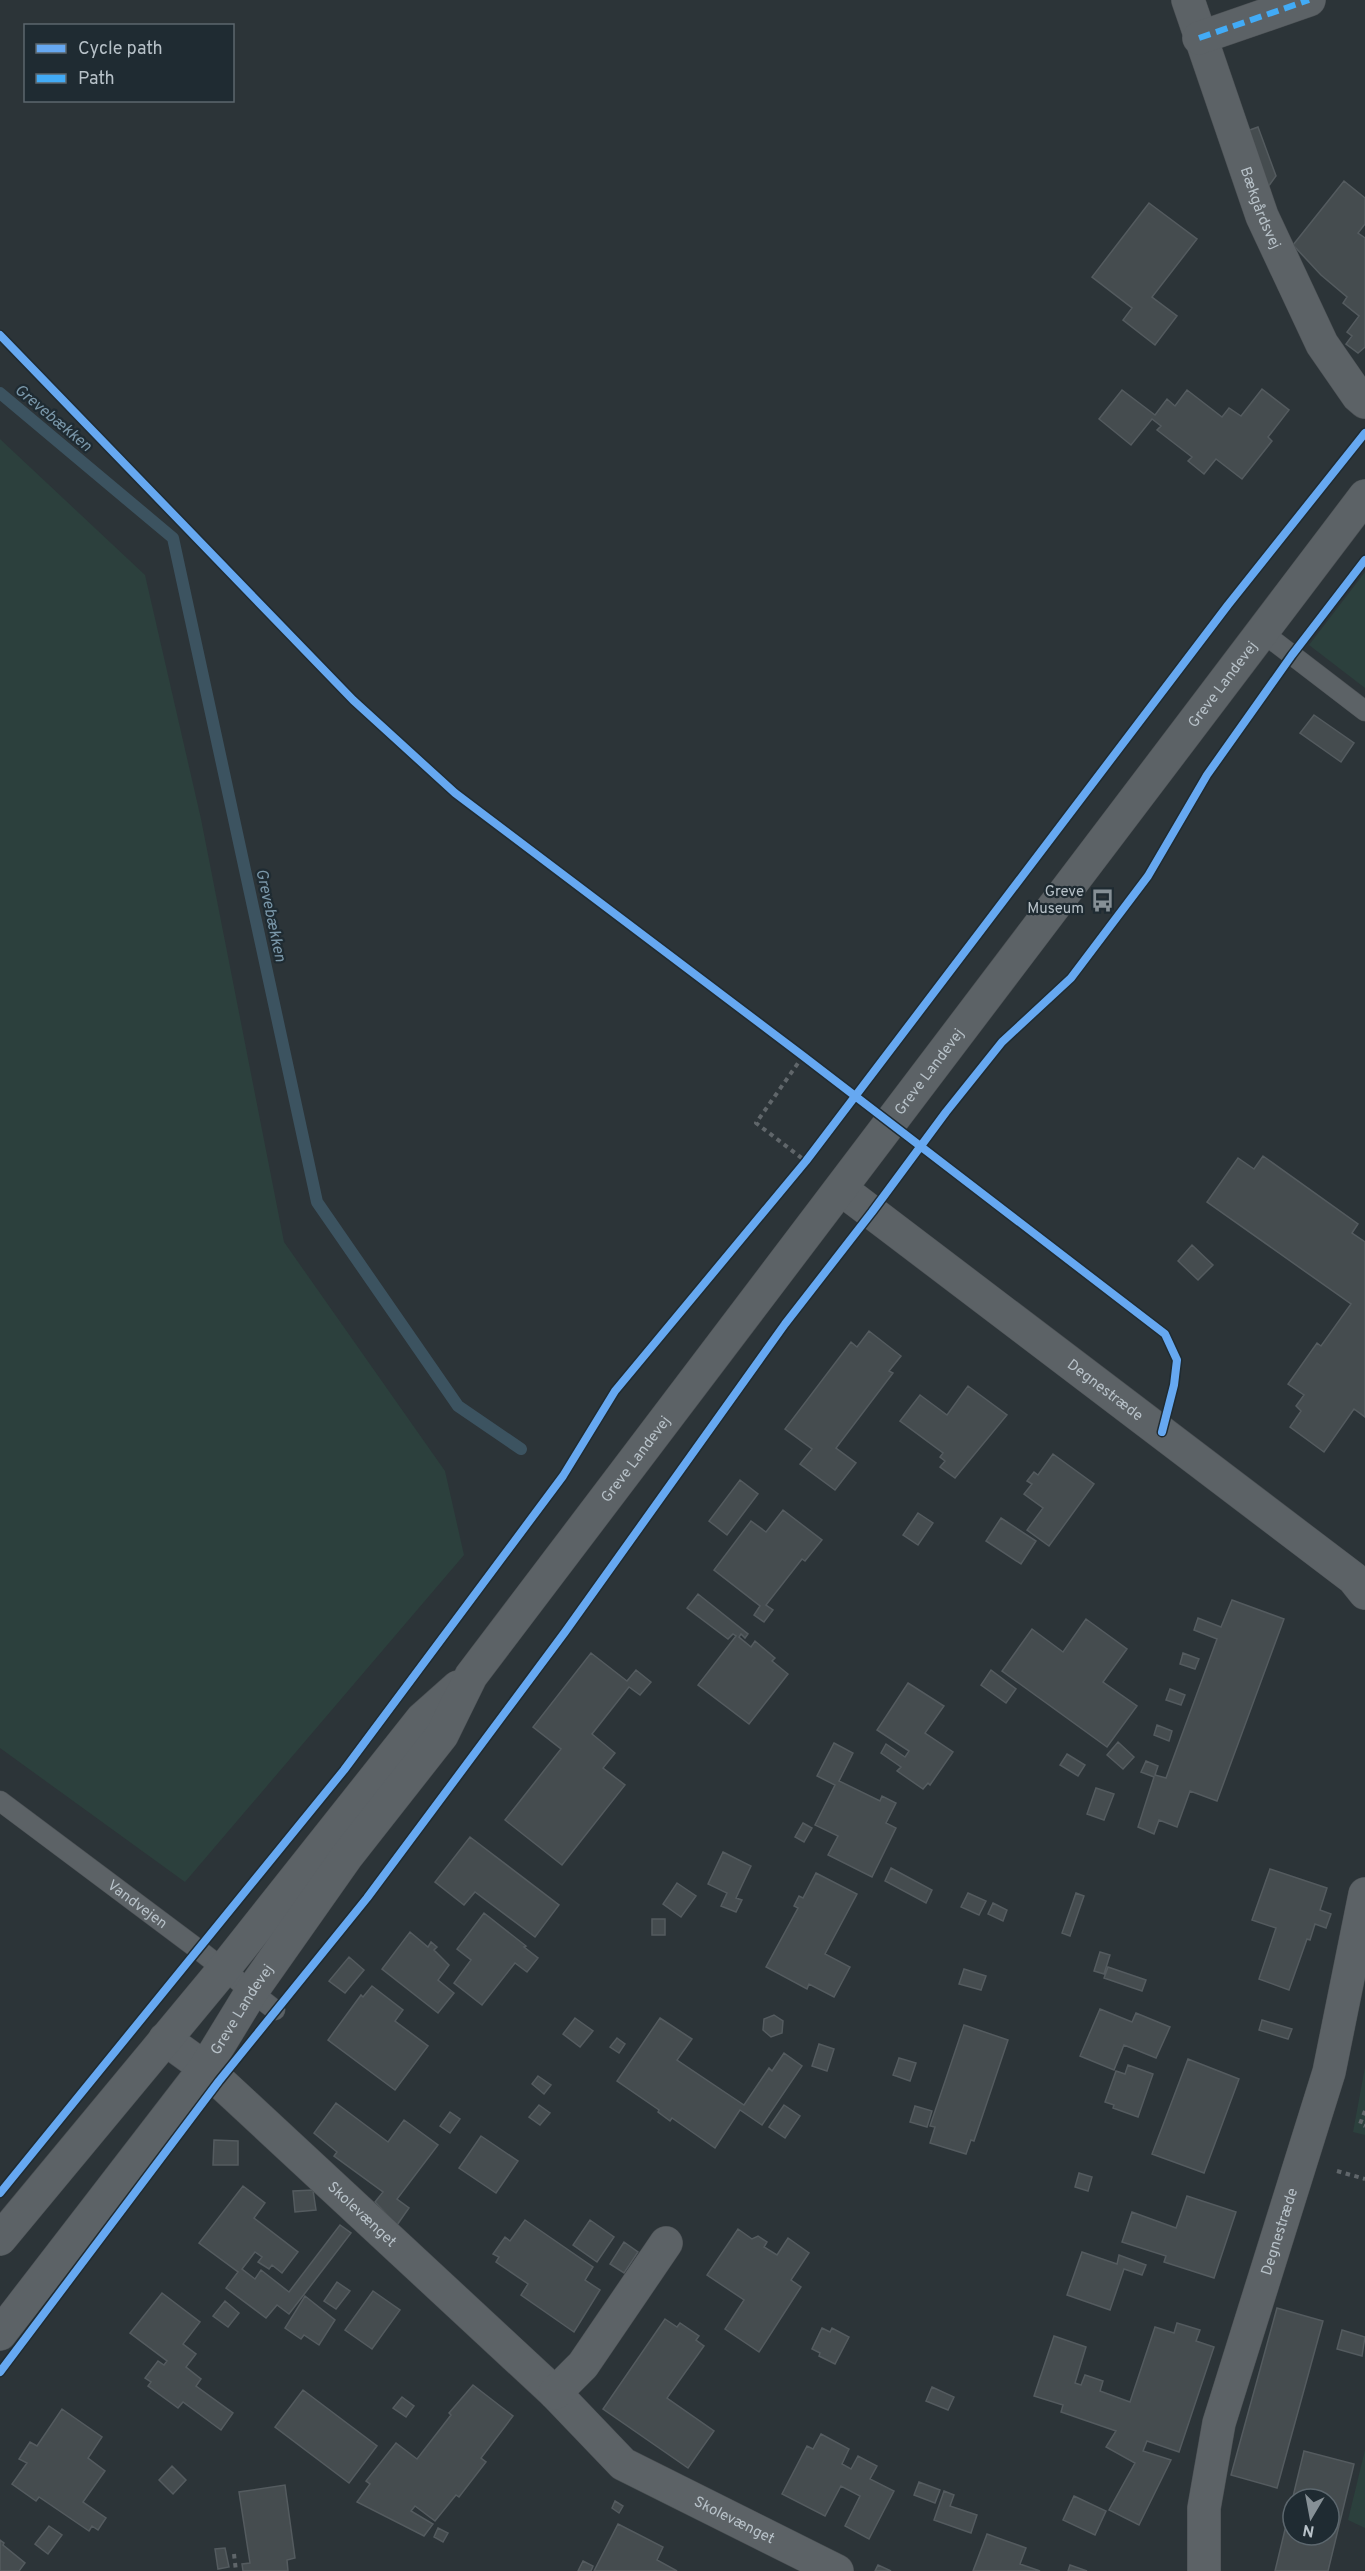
<svg xmlns="http://www.w3.org/2000/svg" width="1365" height="2571" viewBox="0 0 1365 2571" font-family="Overpass,sans-serif">
  <rect width="100%" height="100%" fill="#2c3438"/>
  <path fill="#2c403d" d="M0 439 145 575 201 819 284 1242 445 1471 464 1555 185 1882 0 1748Z
    M1365 572V688L1309 645Z
    M1365 2067V2135L1353 2132Z
    M1365 2450V2528L1348 2520Z"/>
  <g fill="none" stroke-linecap="round" stroke-linejoin="round">
    <path stroke="#3c5360" stroke-width="12" d="M0 393 173 538 317 1202 458 1406 521 1449"/>
  </g>
  <path fill="#454c4f" stroke="#545b5f" stroke-width="1.5" fill-rule="evenodd" d="M1258 127 1276 176 1268 187 1247 131Z
    M1344 181 1365 198V224L1358 233 1365 238V347L1358 353 1346 344 1352 336 1347 332 1359 316 1343 303 1347 297 1321 275 1293 245Z
    M1149 203 1197 239 1152 297 1177 316 1155 345 1123 320 1132 308 1092 277Z
    M1262 389 1289 410 1268 437 1272 441 1242 479 1216 459 1204 474 1188 461 1192 457 1157 430 1161 426 1152 419 1131 445 1099 419 1122 390 1155 415 1167 399 1175 406 1187 390 1222 417 1229 408 1241 416Z
    M1314 715 1354 743 1341 762 1300 733Z
    M1263 1156 1358 1224 1352 1233 1365 1242V1417L1354 1409 1324 1452 1290 1427 1301 1411 1296 1406 1304 1395 1288 1384 1317 1343 1321 1346 1351 1304 1207 1202 1238 1158 1254 1169Z
    M1192 1245 1213 1265 1198 1280 1178 1261Z
    M869 1331 901 1356 889 1371 893 1373 836 1448 856 1463 835 1490 800 1464 812 1449 785 1429 851 1342 857 1347Z
    M968 1386 1007 1415 955 1478 940 1467 945 1461 940 1457 943 1453 900 1421 920 1395 947 1415Z
    M1053 1454 1094 1484 1049 1546 1027 1530 1043 1508 1024 1494 1032 1484 1027 1481 1034 1472 1038 1475Z
    M740 1480 758 1494 727 1535 709 1521Z
    M783 1510 822 1540 805 1561 802 1559 766 1605 773 1610 764 1622 754 1615 760 1606 714 1570 751 1521 766 1532Z
    M918 1513 933 1523 918 1545 903 1535Z
    M1001 1518 1036 1541 1021 1564 986 1541Z
    M698 1594 748 1634 745 1638 741 1634 739 1637 751 1647 755 1641 775 1658 772 1661 788 1674 749 1724 698 1685 736 1636 733 1634 728 1639 687 1608Z
    M1232 1600 1284 1619 1217 1801 1190 1791 1177 1827 1159 1820 1154 1834 1138 1827 1154 1777 1141 1772 1146 1761 1158 1766 1155 1775 1166 1778 1217 1639 1194 1630 1198 1618 1221 1627Z
    M1086 1619 1127 1649 1103 1682 1137 1706 1107 1747 1002 1671 1032 1629 1063 1652Z
    M591 1653 627 1681 636 1670 651 1682 640 1695 629 1687 592 1734 615 1753 603 1768 625 1785 562 1865 505 1820 561 1749 533 1727Z
    M1183 1653 1199 1659 1195 1669 1180 1664Z
    M991 1670 1016 1689 1006 1703 981 1685Z
    M908 1683 944 1706 925 1733 953 1752 930 1785 928 1783 923 1789 897 1771 901 1767 881 1753 886 1744 905 1757 909 1751 877 1730Z
    M1170 1689 1185 1695 1181 1705 1166 1700Z
    M1157 1725 1172 1731 1169 1741 1154 1735Z
    M1118 1742 1134 1757 1123 1769 1107 1755Z
    M834 1743 853 1753 839 1781 880 1801 882 1796 896 1803 886 1823 896 1828 872 1877 828 1855 838 1836 815 1825 835 1785 817 1776Z
    M1067 1754 1085 1765 1078 1776 1060 1765Z
    M1096 1788 1114 1794 1104 1820 1087 1814Z
    M803 1823 812 1828 804 1842 795 1837Z
    M470 1837 559 1905 535 1937 475 1892 464 1905 435 1882Z
    M723 1852 751 1866 736 1898 742 1900 736 1912 721 1906 727 1893 708 1884Z
    M891 1868 932 1890 926 1903 885 1881Z
    M1270 1869 1327 1888 1320 1910 1331 1914 1326 1928 1315 1924 1310 1940 1307 1939 1289 1990 1259 1979 1276 1928 1252 1920Z
    M816 1873 857 1894 825 1954 850 1967 834 1997 809 1984 807 1989 766 1967 798 1908 794 1906 799 1896 803 1898Z
    M677 1883 696 1896 681 1917 663 1904Z
    M968 1893 986 1901 979 1915 961 1907Z
    M1076 1893 1084 1896 1070 1936 1062 1933Z
    M993 1903 1007 1910 1003 1921 988 1914Z
    M484 1913 526 1946 524 1947 538 1958 527 1972 515 1963 482 2005 454 1983 471 1960 457 1949Z
    M652 1919H665V1935H652Z
    M410 1932 428 1947 431 1942 437 1947 434 1950 449 1965 438 1980 454 1993 438 2013 382 1969Z
    M1100 1952 1110 1955 1104 1974 1094 1971Z
    M349 1957 364 1970 345 1993 329 1981Z
    M1108 1967 1146 1980 1142 1991 1104 1978Z
    M964 1969 986 1976 981 1990 959 1984Z
    M372 1986 403 2010 395 2021 428 2046 395 2090 328 2040 361 1995 363 1997Z
    M1100 2009 1132 2022 1136 2013 1170 2027 1156 2058 1124 2045 1114 2070 1080 2056Z
    M774 2015 783 2021 782 2033 771 2037 763 2030 764 2019Z
    M575 2018 593 2031 580 2047 563 2034Z
    M660 2018 692 2039 677 2060 744 2105 769 2068 772 2071 784 2053 802 2066 762 2125 740 2110 715 2148 672 2118 670 2121 658 2112 659 2110 617 2081Z
    M1262 2020 1292 2029 1288 2039 1259 2030Z
    M964 2025 1008 2040 974 2141 971 2140 966 2154 930 2143 935 2127 930 2126Z
    M617 2038 625 2044 619 2053 610 2047Z
    M819 2044 834 2049 827 2071 812 2066Z
    M899 2058 916 2063 910 2081 893 2075Z
    M1188 2059 1239 2079 1204 2173 1152 2154Z
    M1128 2065 1153 2074 1138 2117 1113 2108 1114 2105 1105 2102 1116 2071 1125 2074Z
    M538 2076 551 2085 544 2094 532 2084Z
    M336 2103 388 2142 404 2120 438 2145 397 2199 409 2208 397 2225 375 2202 383 2192 334 2156 337 2152 314 2133Z
    M539 2105 550 2113 540 2125 529 2117Z
    M784 2105 800 2116 785 2138 769 2127Z
    M915 2106 932 2111 927 2127 910 2122Z
    M450 2112 460 2119 450 2133 440 2126Z
    M481 2136 518 2161 496 2193 459 2168Z
    M214 2140 238 2141V2165H213Z
    M1079 2173 1092 2177 1088 2191 1075 2187Z
    M243 2186 265 2203 254 2218 298 2252 282 2273 272 2265 269 2269 258 2262 262 2257 255 2252 242 2269 255 2279 261 2270 289 2292 340 2225 351 2233 289 2314 277 2305 266 2318 226 2288 238 2272 199 2243Z
    M313 2190 316 2210 295 2212 293 2191Z
    M1187 2196 1236 2212 1214 2278 1164 2262 1166 2256 1122 2242 1132 2212 1176 2228Z
    M525 2220 593 2267 585 2280 600 2290 574 2332 521 2295 528 2284 496 2262 499 2257 493 2254 505 2237 510 2241Z
    M590 2220 614 2237 597 2262 573 2245Z
    M738 2229 752 2239 758 2236 767 2242 764 2247 777 2255 788 2238 809 2253 791 2280 801 2287 759 2352 725 2329 744 2300 707 2275Z
    M624 2242 638 2252 624 2273 610 2264Z
    M1082 2252 1117 2264 1119 2255 1146 2265 1142 2275 1124 2269 1110 2310 1067 2295Z
    M337 2282 350 2291 336 2309 324 2301Z
    M373 2291 400 2310 372 2349 345 2330Z
    M162 2293 200 2322 183 2344 196 2354 186 2367 201 2379 196 2386 233 2413 221 2430 183 2402 178 2408 148 2386 151 2382 145 2378 158 2361 164 2365 167 2361 130 2333Z
    M305 2296 335 2320 319 2345 304 2335 301 2339 285 2328Z
    M225 2301 239 2313 228 2327 213 2316Z
    M1277 2308 1323 2321 1277 2488 1231 2475Z
    M665 2319 677 2327 680 2323 699 2336 696 2340 704 2346 667 2398 714 2431 688 2468 603 2409Z
    M1177 2323 1200 2330 1196 2341 1214 2347 1179 2452 1147 2441 1143 2451 1171 2460 1139 2525 1109 2510 1135 2463 1106 2447 1116 2431 1061 2412 1063 2405 1034 2396 1054 2336 1086 2347 1075 2383 1081 2385 1085 2375 1103 2381 1100 2391 1130 2402 1155 2327 1174 2333Z
    M822 2328 830 2332 832 2328 849 2337 835 2364 819 2356 820 2353 812 2349Z
    M1342 2330 1365 2337 1362 2356 1337 2349Z
    M473 2385 513 2416 481 2458 486 2462 459 2497 456 2495 435 2521 415 2506 411 2511 433 2524 424 2536 357 2502 370 2484 366 2481 396 2443 417 2459 451 2415 449 2413Z
    M932 2387 954 2397 948 2410 926 2401Z
    M303 2390 377 2446 349 2483 275 2427Z
    M402 2397 414 2406 406 2417 393 2408Z
    M62 2409 102 2437 88 2458 105 2471 83 2502 106 2518 98 2530 92 2526 89 2531 39 2497 36 2501 12 2484 27 2463 19 2459 30 2442 37 2446Z
    M821 2434 849 2449 842 2464 851 2469 858 2456 877 2466 870 2479 894 2491 869 2539 845 2526 860 2496 841 2486 825 2516 782 2494 807 2446 813 2449Z
    M1304 2451 1354 2464 1328 2571H1275ZM1293 2499H1329V2535H1293Z
    M172 2466 186 2480 173 2494 159 2480Z
    M919 2482 940 2490 935 2503 914 2495Z
    M285 2485 295 2558 287 2560 288 2571H243L242 2564 250 2563 239 2492Z
    M944 2491 954 2495 950 2506 977 2515 971 2533 934 2520Z
    M1074 2496 1106 2511 1095 2535 1063 2520Z
    M615 2501 623 2506 619 2513 612 2508Z
    M618 2524 663 2547 657 2560 677 2571H594Z
    M49 2526 62 2535 48 2554 35 2544Z
    M438 2528 448 2533 443 2542 434 2537Z
    M987 2534 1026 2548 1020 2564 1040 2571H973Z
    M0 2540 4 2543 3 2545 25 2563 19 2571H0Z
    M225 2548 229 2567 218 2569 215 2549Z
    M583 2561 593 2566 591 2571H578Z
    M878 2565 891 2571H875Z
    M1070 2565 1087 2571H1068Z"/>
  <g fill="none" stroke-linecap="round" stroke-linejoin="round">
    <defs>
      <g id="service">
        <path d="M1262 632 1365 711"/>
        <path id="s1" d="M0 1801 199 1950 275 2010"/>
      </g>
      <g id="minor">
        <path id="s2" d="M1188 0 1262 216 1322 344 1358 396 1365 402"/>
        <path d="M1199 38 1309 0"/>
        <path id="s3" d="M841 1189 1353 1578 1365 1593"/>
        <path id="s4" d="M165 2039 205 2068 555 2393 623 2464 837 2571"/>
        <path d="M555 2393 583 2365 666 2243"/>
        <path id="s5" d="M1204 2571V2508L1219 2423 1329 2072 1365 1894"/>
      </g>
      <g id="tertiary">
        <path d="M0 2239 223 1970 422 1719 458 1687"/>
        <path id="s6" d="M0 2334 205 2068 252 1991 347 1856 442 1735 471 1676 1365 496"/>
      </g>
    </defs>
    <use href="#service" stroke="#4a4f53" stroke-width="21"/>
    <use href="#minor" stroke="#4a4f53" stroke-width="34"/>
    <use href="#tertiary" stroke="#4a4f53" stroke-width="34"/>
    <path stroke="#60666a" stroke-width="4" stroke-dasharray="4.5 4.5" stroke-linecap="butt" d="M803 1056 756 1123 812 1166
      M1365 2111 1360 2124 1365 2126
      M1337 2171 1365 2179
      M234 2554 236 2571"/>
    <use href="#service" stroke="#5c6266" stroke-width="20"/>
    <use href="#minor" stroke="#5c6266" stroke-width="33"/>
    <use href="#tertiary" stroke="#5c6266" stroke-width="33"/>
    <path stroke="#42abf6" stroke-width="6" stroke-dasharray="12 6" stroke-linecap="butt" d="M1199 38 1309 0"/>
    <defs>
      <path id="cycleway" d="M0 335 353 700 455 793 803 1056 1165 1334 1177 1360 1174 1385 1162 1432
        M0 2193 344 1770 563 1476 615 1391 806 1161 1228 605 1365 433
        M0 2372 219 2081 367 1898 565 1632 785 1324 872 1212 946 1112 1002 1042 1071 978 1148 876 1207 775 1292 655 1365 560"/>
    </defs>
    <use href="#cycleway" stroke="#1f2b32" stroke-width="11"/>
    <use href="#cycleway" stroke="#66a8f1" stroke-width="8"/>
  </g>
  <defs>
    <symbol id="bus-bare" viewBox="-9 -9 18 18"><path d="M-5-6H5V4H4V6H2V4H-2V6H-4V4H-5ZM-3.5-4V0h7V-4ZM-3.5 1.2v1.5H-2V1.2ZM2 1.2v1.5H3.5V1.2Z" fill="#869096" stroke="#1f2b32" stroke-width="2.5" paint-order="stroke"/></symbol>
  </defs>
  <g fill-rule="evenodd">
    <use href="#bus-bare" x="1086" y="884" width="33" height="33"/>
  </g>
  <g text-anchor="middle" stroke-width="4.5" stroke-linejoin="round" paint-order="stroke">
    <g font-size="15" fill="#b7c1c8" stroke="#1f2b32">
      <text dy="5" stroke="none"><textPath href="#s2" startOffset="220">Bækgårdsvej</textPath></text>
      <text dy="5" stroke="none"><textPath href="#s6" startOffset="2055">Greve Landevej</textPath></text>
      <text dy="5" stroke="none"><textPath href="#s6" startOffset="1569">Greve Landevej</textPath></text>
      <text dy="5" stroke="none"><textPath href="#s3" startOffset="332">Degnestræde</textPath></text>
      <text dy="5" stroke="none"><textPath href="#s6" startOffset="1083">Greve Landevej</textPath></text>
      <text dy="5" stroke="none"><textPath href="#s1" startOffset="172">Vandvejen</textPath></text>
      <text dy="5" stroke="none"><textPath href="#s6" startOffset="405">Greve Landevej</textPath></text>
      <text dy="5" stroke="none"><textPath href="#s4" startOffset="264">Skolevænget</textPath></text>
      <text dy="5" stroke="none"><textPath href="#s5" startOffset="350">Degnestræde</textPath></text>
      <text dy="5" stroke="none"><textPath href="#s4" startOffset="750">Skolevænget</textPath></text>
    </g>
    <g font-size="15" fill="#b7c1c8" stroke="#1f2b32" text-anchor="end">
      <text x="1084" y="896">Greve<tspan x="1084" dy="17">Museum</tspan></text>
    </g>
    <g font-size="16" font-style="italic" fill="#7a97a9" stroke="#1f2b32">
      <text transform="translate(54 417) rotate(40)" y="6">Grevebækken</text>
      <text transform="translate(272 915) rotate(78)" y="6">Grevebækken</text>
    </g>
  </g>
  <rect x="24" y="24" width="210" height="78" fill="#1f2b32" stroke="#5c676e" stroke-width="1.5"/>
  <rect x="36" y="44" width="30" height="9" fill="#66a8f1" stroke="#5c676e" stroke-width="1.5"/>
  <text x="78" y="54" font-size="18" fill="#b7c1c8">Cycle path</text>
  <rect x="36" y="74" width="30" height="9" fill="#42abf6" stroke="#5c676e" stroke-width="1.5"/>
  <text x="78" y="84" font-size="18" fill="#b7c1c8">Path</text>
  <g transform="translate(1311 2517) rotate(190)"><circle r="28" fill="#1f2b32" stroke="#5c676e" stroke-width="1.5"/>
  <path d="M0-4.5L10 22L0 15L-10 22Z" fill="#869096"/>
  <text y="-9" font-size="16" font-weight="bold" text-anchor="middle" fill="#b7c1c8">N</text>
  </g>
</svg>
